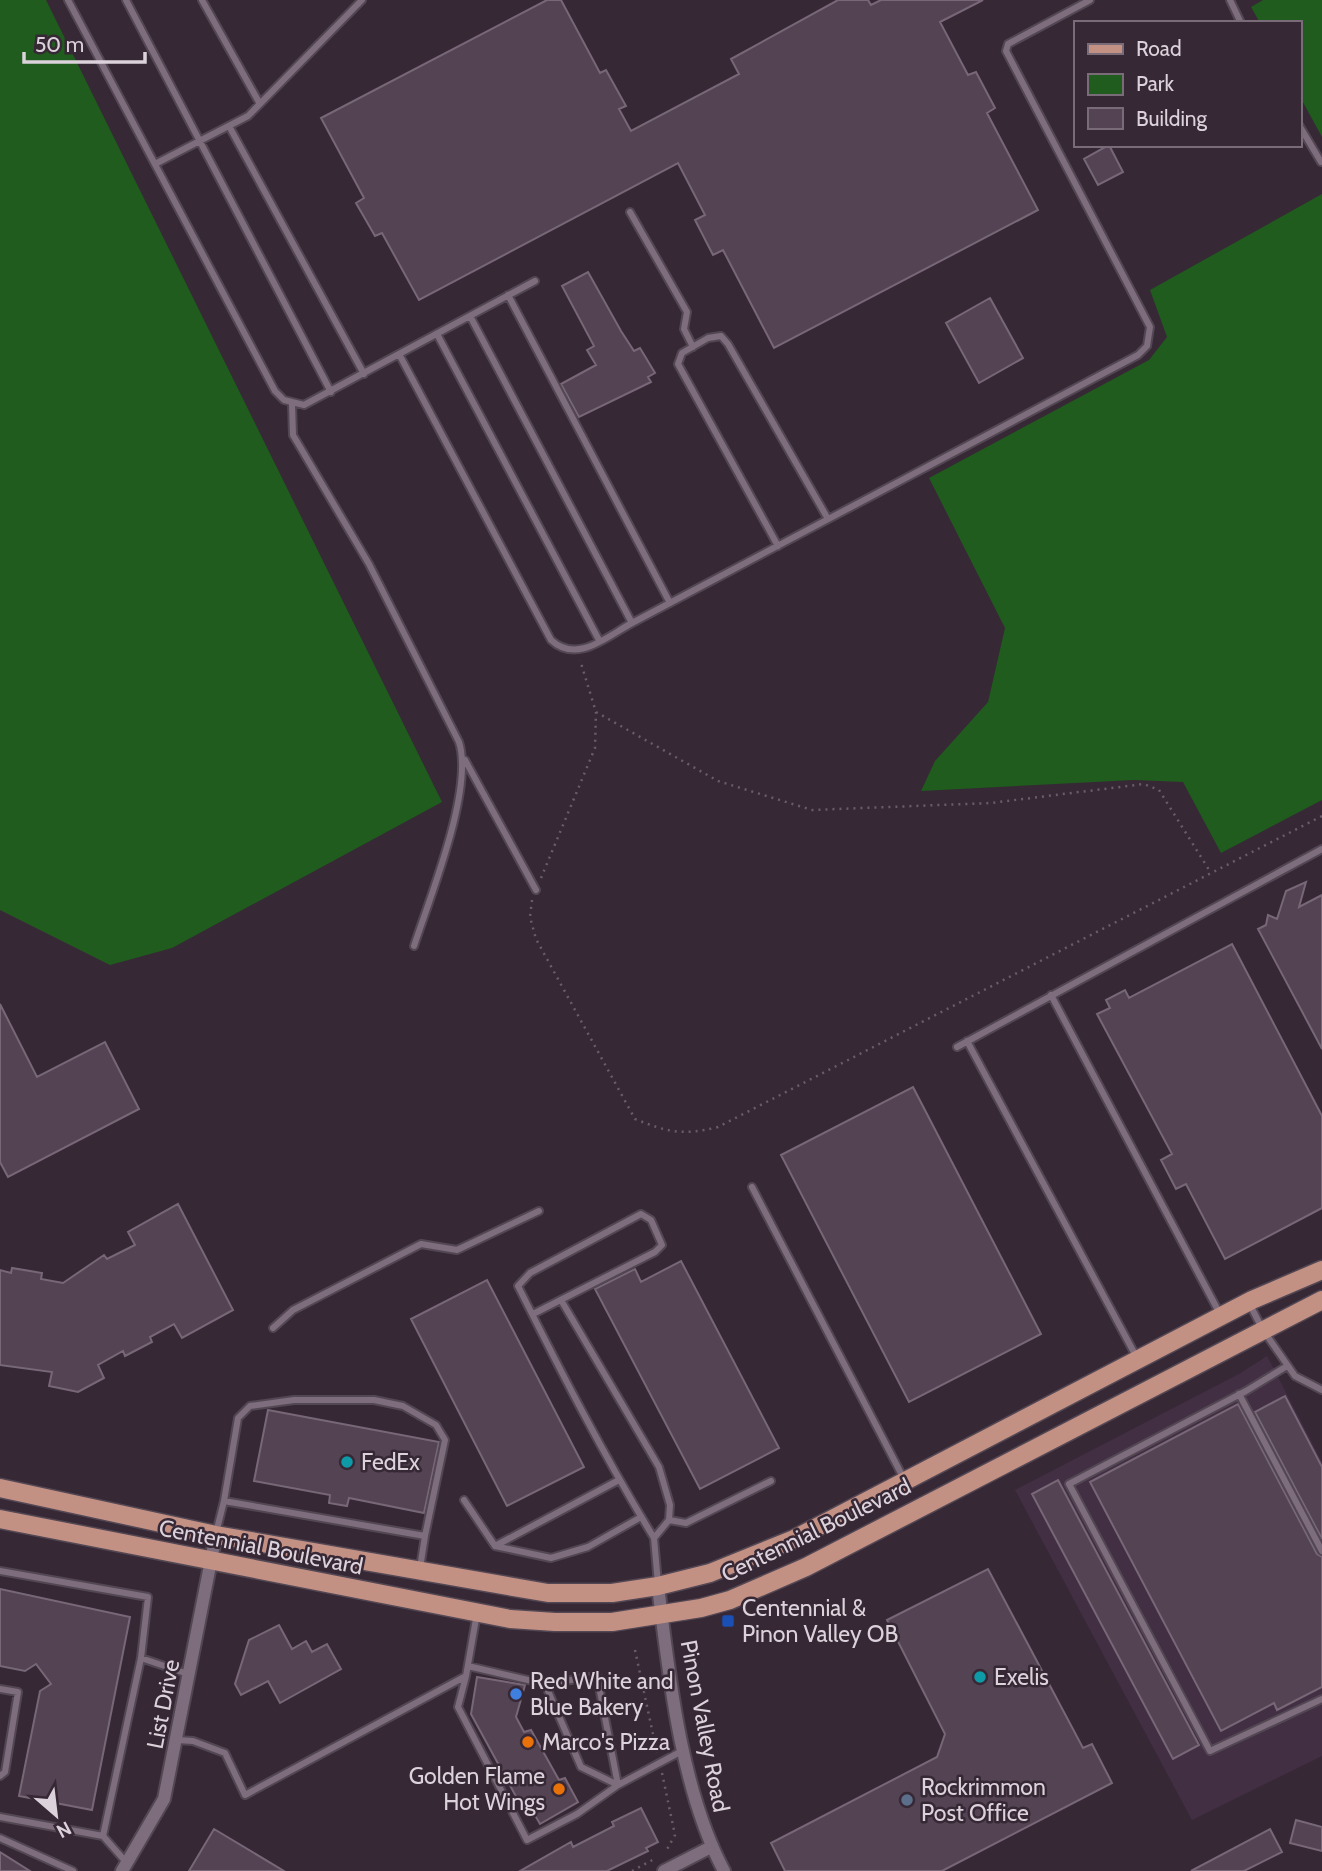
<svg xmlns="http://www.w3.org/2000/svg" width="1322" height="1871" viewBox="0 0 1322 1871" font-family="Cabin,sans-serif">
  <rect width="100%" height="100%" fill="#372836"/>
  <path fill="#432f43" d="M1267 1356 1322 1462V1756L1192 1820 1015 1490 1239 1374Z"/>
  <path fill="#1f5c1d" d="M0 0H46L442 802 172 948 110 965 0 910Z
    M1263 0H1322V137L1299 95V23H1260L1251 7Z
    M1322 194V800L1221 853 1183 782 1134 780 921 791 935 761 988 702 1005 628 929 478 1149 360 1167 337 1150 290Z"/>
  <path fill="#544453" stroke="#776777" stroke-width="2" d="M547 0H561L600 73 606 70 626 106 619 109 631 131 739 74 731 59 838 0H868L871 5 881 0H983L940 22 968 75 976 72 995 108 987 113 1038 210 774 348 723 250 713 255 695 220 705 215 678 163 419 300 382 233 375 236 356 203 364 198 321 118Z
    M1109 145 1123 172 1098 185 1084 159Z
    M588 272 621 331 634 351 640 348 655 373 648 377 651 382 579 417 561 384 596 365 587 350 594 346 562 286Z
    M990 298 1023 358 979 383 946 323Z
    M1306 882 1299 907 1322 895V1049L1258 929 1266 925 1268 915 1277 919 1286 891Z
    M1232 944 1322 1116V1208L1225 1259 1186 1184 1176 1189 1161 1160 1172 1154 1097 1014 1110 1008 1106 1000 1125 990 1129 998Z
    M0 1004 37 1077 105 1042 139 1109 8 1177 0 1162Z
    M913 1087 1041 1334 909 1402 781 1155Z
    M178 1204 233 1310 182 1338 174 1324 150 1337 152 1342 125 1356 123 1351 98 1365 104 1378 78 1392 49 1386 52 1372 0 1365V1270L11 1273 12 1268 42 1273 41 1279 63 1283 104 1255 107 1259 135 1245 128 1232Z
    M681 1261 779 1448 700 1489 595 1289 635 1269 641 1282Z
    M487 1280 584 1467 507 1506 411 1319Z
    M1285 1396 1322 1467V1539L1255 1412Z
    M1238 1404 1317 1554 1322 1557V1687L1277 1710 1274 1703 1221 1731 1090 1482Z
    M268 1410 439 1442 424 1513 349 1498 347 1506 329 1503 330 1495 254 1481Z
    M1058 1480 1199 1745 1173 1759 1032 1494Z
    M988 1569 1083 1748 1092 1744 1112 1783 942 1871H785L771 1843 937 1757 945 1734 887 1620Z
    M0 1589 130 1617 92 1810 19 1796 40 1691 51 1684 36 1664 25 1671 0 1666Z
    M279 1625 292 1649 306 1641 312 1652 327 1644 341 1669 280 1703 268 1681 241 1695 235 1684 249 1640Z
    M477 1677 525 1685 516 1717 524 1732 531 1730 559 1780 565 1778 578 1802 540 1824 525 1798 519 1802 471 1714Z
    M641 1808 658 1842 646 1848 648 1851 607 1871H520L571 1842 573 1847 614 1826 612 1822Z
    M1296 1820 1322 1827V1851L1290 1843Z
    M214 1829 284 1871H189Z
    M1270 1829 1282 1852 1244 1871H1191Z
    M0 1852 30 1871H0Z"/>
  <g fill="none" stroke-linecap="round" stroke-linejoin="round">
    <defs>
      <path id="service" d="M68 0 275 391 284 400 304 405 399 354 551 640C577 664 606 637 632 623L1138 355 1147 346 1150 327 1006 51 1008 44 1090 0
        M126 0 331 392
        M202 0 260 104
        M1230 0 1241 23
        M1299 125 1321 162
        M229 126 364 374
        M155 164 248 116 362 0
        M630 212 687 312 684 329 693 347
        M508 295 670 603
        M470 316 632 623
        M437 334 599 640
        M399 354 535 281
        M292 404 293 435 369 564 459 742C474 789 430 897 414 946
        M778 546 678 364 682 353 708 338 721 336 728 344 828 519
        M465 760 536 890
        M1051 995 1220 1314
        M967 1041 1137 1358
        M957 1047 1322 849
        M752 1187 904 1479
        M561 1300 659 1467 670 1505 669 1520
        M1249 1303 1263 1330 1295 1376 1322 1390
        M533 1314 655 1252 662 1245 651 1220 641 1214 530 1273 518 1286C561 1372 604 1456 654 1538
        M273 1328 293 1310 421 1244 457 1250 539 1211
        M1287 1366 1246 1391 1069 1484 1210 1751 1322 1699
        M1239 1394 1322 1551
        M464 1500 495 1546 551 1558 588 1547 641 1517
        M224 1501 238 1418 250 1406 294 1400H374L403 1406 436 1425 445 1440 425 1536
        M216 1533 224 1501 425 1536 420 1568
        M495 1546 619 1480
        M0 1571 148 1597 141 1658
        M658 1584 654 1538 669 1520 686 1523 771 1481
        M468 1666 545 1684 597 1676 618 1785 682 1751
        M466 1676 458 1707 527 1840 577 1814 618 1785 581 1767 545 1684
        M0 1689 18 1692 5 1772 0 1776
        M177 1740 193 1741 225 1753 245 1795 466 1676 477 1613
        M0 1817 103 1836
        M0 1838 73 1871
        M126 1862 103 1836 141 1658 188 1674"/>
      <path id="minor" d="M658 1586C669 1677 681 1790 724 1871
        M122 1871 164 1799 216 1535
        M664 1871 711 1847"/>
      <path id="primary" d="M0 1488 216 1535 548 1593H612L658 1586 710 1573 794 1539 1252 1300 1322 1270
        M0 1519 510 1619 555 1622H612L701 1608 730 1600 806 1567 1322 1300"/>
    </defs>
    <use href="#service" stroke="#534753" stroke-width="10"/>
    <use href="#minor" stroke="#534753" stroke-width="16"/>
    <use href="#primary" stroke="#534753" stroke-width="21"/>
    <path stroke="#6a5d69" stroke-width="2.5" stroke-dasharray="2 5" stroke-linecap="butt" d="M596 712 718 781 812 810 991 803 1144 784 1159 790 1211 873
      M541 878 595 748 596 712 580 660
      M532 900 530 917 536 939 635 1119C667 1132 683 1136 718 1127L1322 816
      M635 1650 657 1753
      M662 1773 675 1835 665 1853
      M632 1871 656 1858"/>
    <use href="#service" stroke="#7e6d7d" stroke-width="6"/>
    <use href="#minor" stroke="#7e6d7d" stroke-width="12"/>
    <use href="#primary" stroke="#c39084" stroke-width="18"/>
  </g>
  <g fill="#0f9aa8" stroke="#372836" stroke-width="2.5">
    <circle cx="347" cy="1462" r="7"/>
    <circle cx="980" cy="1677" r="7"/>
  </g>
  <rect fill="#1a4fb4" stroke="#372836" stroke-width="2.5" x="721" y="1614" width="14" height="14" rx="3.5"/>
  <circle fill="#3f7fe0" stroke="#372836" stroke-width="2.5" cx="516" cy="1694" r="7"/>
  <g fill="#e8710a" stroke="#372836" stroke-width="2.5">
    <circle cx="528" cy="1742" r="7"/>
    <circle cx="559" cy="1789" r="7"/>
  </g>
  <circle fill="#5c6f8a" stroke="#372836" stroke-width="2.5" cx="907" cy="1800" r="7"/>
  <g text-anchor="middle" stroke-width="5" stroke-linejoin="round" paint-order="stroke">
    <g font-size="23" fill="#dcd2db" stroke="#372836" text-anchor="start">
      <text x="361" y="1470">FedEx</text>
      <text x="742" y="1616">Centennial &amp;<tspan x="742" dy="26">Pinon Valley OB</tspan></text>
      <text x="994" y="1685">Exelis</text>
      <text x="530" y="1689">Red White and<tspan x="530" dy="26">Blue Bakery</tspan></text>
      <text x="542" y="1750">Marco's Pizza</text>
      <text x="545" y="1784" text-anchor="end">Golden Flame<tspan x="545" dy="26">Hot Wings</tspan></text>
      <text x="921" y="1795">Rockrimmon<tspan x="921" dy="26">Post Office</tspan></text>
    </g>
    <g font-size="23" fill="#dcd2db" stroke="#372836">
      <text transform="translate(816 1530) rotate(-26)" y="8">Centennial Boulevard</text>
      <text transform="translate(261 1547) rotate(11)" y="8">Centennial Boulevard</text>
      <text transform="translate(163 1704) rotate(-79)" y="8">List Drive</text>
      <text transform="translate(705 1726) rotate(79)" y="8">Pinon Valley Road</text>
    </g>
  </g>
  <rect x="1074" y="21" width="228" height="126" fill="#372836" stroke="#796c78" stroke-width="2"/>
  <rect x="1088" y="44" width="35" height="10" fill="#c39084" stroke="#796c78" stroke-width="2"/>
  <text x="1136" y="56" font-size="21" fill="#dcd2db">Road</text>
  <rect x="1088" y="74" width="35" height="21" fill="#1f5c1d" stroke="#796c78" stroke-width="2"/>
  <text x="1136" y="91" font-size="21" fill="#dcd2db">Park</text>
  <rect x="1088" y="108" width="35" height="21" fill="#544453" stroke="#796c78" stroke-width="2"/>
  <text x="1136" y="126" font-size="21" fill="#dcd2db">Building</text>
  <g transform="translate(56 1815) rotate(152)" stroke="#372836" stroke-width="5" paint-order="stroke">
  <path d="M0-5L12 26L0 18L-12 26Z" fill="#dcd2db"/>
  <text y="-10" font-size="19" font-weight="bold" text-anchor="middle" fill="#dcd2db">N</text>
  </g>
  <path d="M24 52v10h121v-10" fill="none" stroke="#dcd2db" stroke-width="3.5"/>
  <text x="35" y="52" font-size="21" fill="#dcd2db" stroke="#372836" stroke-width="5" paint-order="stroke">50 m</text>
</svg>
